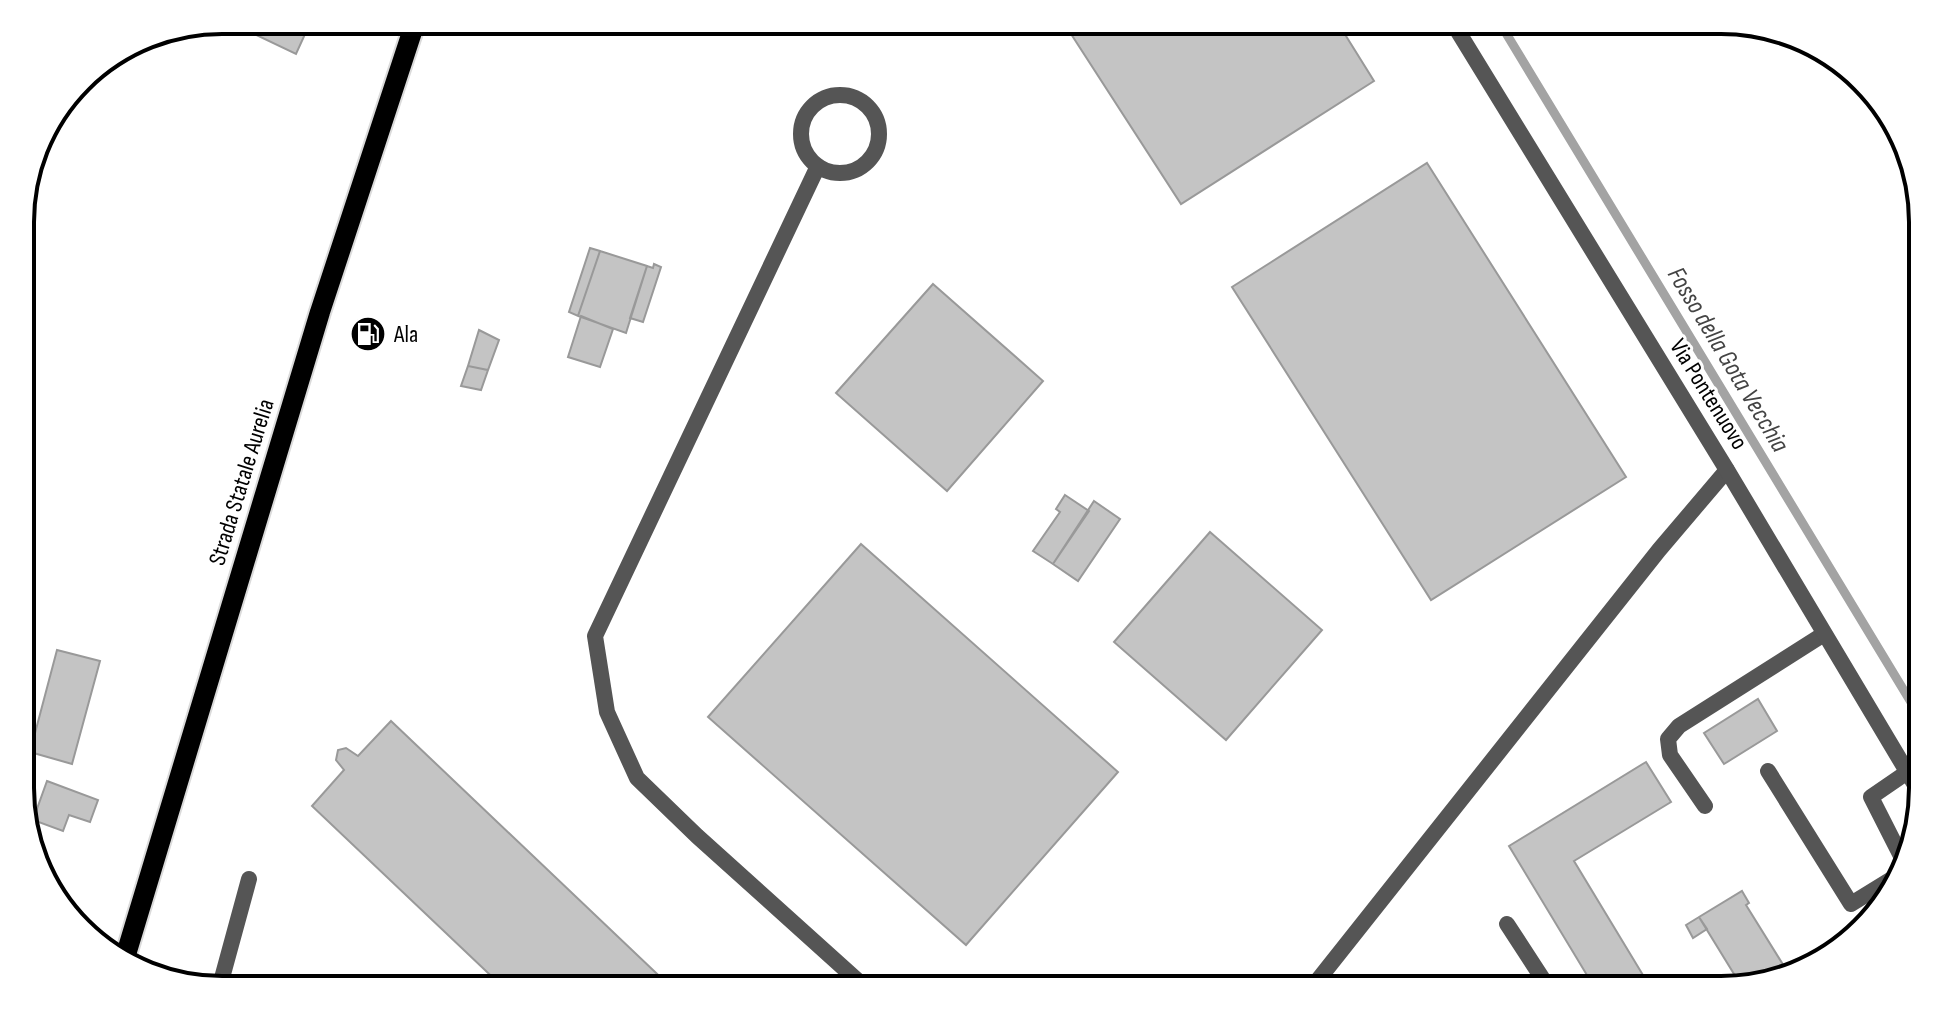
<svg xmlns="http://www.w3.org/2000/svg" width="1943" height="1010" viewBox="0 0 1943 1010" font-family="'Sofia Sans Condensed',sans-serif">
  <rect width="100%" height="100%" fill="#fff"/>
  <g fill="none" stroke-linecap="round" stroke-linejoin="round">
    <path stroke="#a3a3a3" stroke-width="9" d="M1498 20 1923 722"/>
  </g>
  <path fill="#c4c4c4" stroke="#999" stroke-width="2" d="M225 20H278L306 32 296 54Z
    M1062 20H1336L1374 81 1181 204Z
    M1427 163 1626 477 1431 600 1232 287Z
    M590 248 600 251 578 316 569 312Z
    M600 251 647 266 626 333 578 316Z
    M654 264 661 267 643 322 630 318 647 266 653 268Z
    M933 284 1043 381 947 491 836 393Z
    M581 316 613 329 600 367 568 357Z
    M479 330 499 340 488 370 468 366Z
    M468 366 488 370 481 390 461 386Z
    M1065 495 1089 511 1053 564 1033 551 1060 512 1056 509Z
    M1094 501 1120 519 1078 581 1053 564Z
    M1210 532 1322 630 1226 740 1114 642Z
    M861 544 1118 772 966 945 708 717Z
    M57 650 100 661 72 764 30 752Z
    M1758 699 1777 731 1724 764 1704 733Z
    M391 721 674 990H506L312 806 344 770 336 760 338 750 346 748 358 756Z
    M1646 762 1671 802 1574 861 1652 990H1596L1509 846Z
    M47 781 98 800 90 822 69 815 63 831 33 820Z
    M1742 891 1749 903 1746 905 1787 971 1742 987 1699 917Z
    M1699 917 1707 929 1693 938 1686 925Z"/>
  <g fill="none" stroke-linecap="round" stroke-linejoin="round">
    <defs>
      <path id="primary" d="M124 961 320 312 416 20"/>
    </defs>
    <use href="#primary" stroke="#dbdbdb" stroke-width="24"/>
    <path stroke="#555" stroke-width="16" d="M801 134a39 39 0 1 1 78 0a39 39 0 1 1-78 0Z
      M818 166 595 636 607 712 637 778 697 836 868 990
      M1768 771 1851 904 1903 872
      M1705 806 1670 755 1668 739 1679 726 1824 634
      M1905 864 1871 797 1906 773
      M1507 924 1550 990
      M219 989 249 879
      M1310 990 1659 550 1727 470"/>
    <path stroke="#555" stroke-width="16" d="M1451 20 1727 470 1921 795"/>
    <use href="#primary" stroke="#000" stroke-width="20"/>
  </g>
  <defs>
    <symbol id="fuel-disc" viewBox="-11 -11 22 22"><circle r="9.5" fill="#000" stroke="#fff"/><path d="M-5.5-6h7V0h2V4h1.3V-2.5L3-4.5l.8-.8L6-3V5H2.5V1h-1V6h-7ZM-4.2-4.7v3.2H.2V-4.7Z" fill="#fff"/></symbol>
  </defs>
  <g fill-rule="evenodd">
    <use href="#fuel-disc" x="348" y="314" width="40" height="40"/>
  </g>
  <g text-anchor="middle" stroke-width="6" stroke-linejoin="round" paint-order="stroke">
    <g font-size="24" fill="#000" stroke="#fff" text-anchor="start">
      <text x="394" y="342">Ala</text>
    </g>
    <g font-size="24" fill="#000" stroke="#fff">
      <text transform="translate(1709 394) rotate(58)" y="8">Via Pontenuovo</text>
      <text transform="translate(241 482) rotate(-73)" y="8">Strada Statale Aurelia</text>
    </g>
    <g font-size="26" font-style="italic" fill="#444" stroke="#fff">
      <text transform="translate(1729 359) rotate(59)" y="9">Fosso della Gota Vecchia</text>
    </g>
  </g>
  <path d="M0 0H1943V1010H0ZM222 34H1721A188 188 0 0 1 1909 222V788A188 188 0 0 1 1721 976H222A188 188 0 0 1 34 788V222A188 188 0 0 1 222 34Z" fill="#fff" fill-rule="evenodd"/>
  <path fill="none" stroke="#000" stroke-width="4" d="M222 34H1721A188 188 0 0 1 1909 222V788A188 188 0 0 1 1721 976H222A188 188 0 0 1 34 788V222A188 188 0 0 1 222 34Z"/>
</svg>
